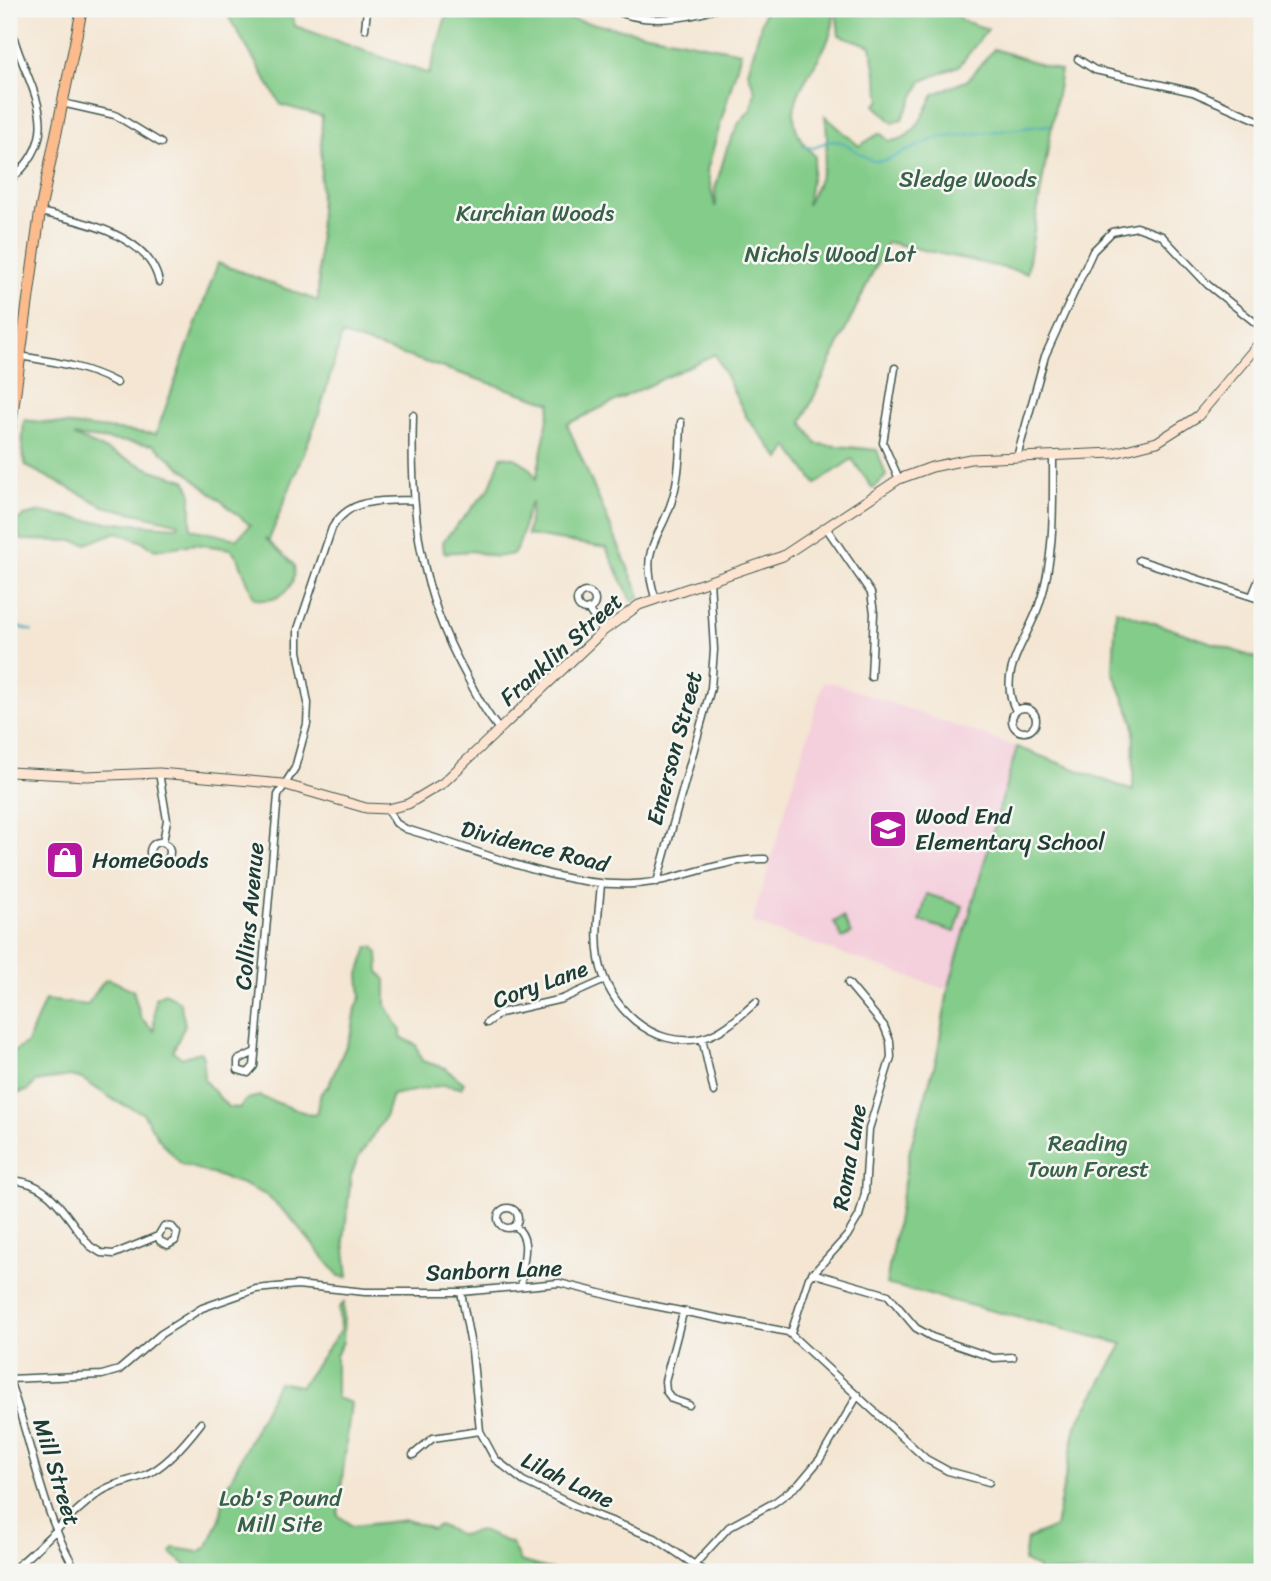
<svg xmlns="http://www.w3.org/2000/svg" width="1271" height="1581" viewBox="0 0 1271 1581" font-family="Sriracha,sans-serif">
  <rect width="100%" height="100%" fill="#f6f6f2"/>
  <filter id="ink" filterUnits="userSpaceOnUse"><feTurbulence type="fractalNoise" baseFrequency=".0143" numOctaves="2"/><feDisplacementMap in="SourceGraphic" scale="14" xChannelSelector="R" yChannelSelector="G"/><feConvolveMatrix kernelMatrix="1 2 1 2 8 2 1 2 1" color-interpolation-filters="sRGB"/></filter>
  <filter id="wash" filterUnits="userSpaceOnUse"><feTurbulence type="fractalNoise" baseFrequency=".00686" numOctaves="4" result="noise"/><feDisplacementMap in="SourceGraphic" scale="28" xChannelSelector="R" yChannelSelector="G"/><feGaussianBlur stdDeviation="1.57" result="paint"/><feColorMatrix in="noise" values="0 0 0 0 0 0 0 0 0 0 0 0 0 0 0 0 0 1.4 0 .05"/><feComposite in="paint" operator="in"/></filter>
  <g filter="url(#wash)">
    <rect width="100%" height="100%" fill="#f4e6d3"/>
    <path fill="#f4cfdc" d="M823 683H834L1017 747 948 990 752 923Z"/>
    <path fill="#83cc89" stroke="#51845e" stroke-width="2" fill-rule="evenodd" d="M224 9H291L295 26 429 74 448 9 559 17 741 52 707 170 715 206H716L715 189 727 148 739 123 751 109 755 91 748 72 765 9H833C841 61 756 100 815 156L807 205C823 176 831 149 825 116L859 146 880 133 889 141C916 140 923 115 934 94L968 80 994 49 1061 71 1027 273 887 242 802 422 817 444 877 450 886 476 873 489 852 459 816 484 788 446 780 459 747 418 715 354 567 424 640 596 632 601 606 548 527 535 532 501C521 517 526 539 513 554L496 557 472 551 444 553 443 541 489 489 501 457C516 454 532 467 536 480L551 403 342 335 318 417 269 540 265 538 294 565C298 588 276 606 254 598L238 558 231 549 195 544 155 550 143 542 117 532 86 544 74 541 21 540 14 522 24 516 41 512 92 521 177 527 179 524 176 523 104 506 26 466 22 451 24 420 156 434 218 263 318 301 322 116 281 105ZM74 436 154 445 250 525 237 539 191 529V491L185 480 152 470Z
      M836 9H959L960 20 988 29 959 66 922 81 902 119 893 123 875 105 881 100 871 46 839 35Z
      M1116 610 1262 660V1572H1038V1568L1024 1561 1027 1539 1055 1527 1076 1426 1123 1344 886 1284 910 1149 937 1056 948 990 1017 747 1133 791 1134 723 1113 672Z
      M927 894 963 906 955 932 920 921Z
      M843 917 851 934 842 938 834 922Z
      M368 947H374L378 953 379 972 386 980V1005L401 1031V1037L416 1045 422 1061 445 1068 464 1083 461 1088 444 1085 392 1095 385 1117 357 1160 351 1176 344 1240 348 1277 339 1276 290 1217 266 1195 242 1184 181 1164 158 1138 143 1113 117 1102 82 1079 70 1076 36 1082 27 1091 9 1095V1055L27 1043 45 1000 87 1005 104 981 109 979 133 990 141 1018 154 1031 155 998 165 993 180 1002 185 1025 173 1051 182 1058 200 1052 203 1057 204 1080 228 1107 239 1108 247 1099 259 1096 311 1115 316 1114 321 1093 329 1085 352 1032 356 1008 361 997 359 974Z
      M344 1303 343 1342 336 1355V1398L351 1403 338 1515 352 1526 407 1520 432 1529 439 1525 461 1535 481 1531 511 1543 520 1561 560 1572H194L171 1553 174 1548 199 1552 208 1546 220 1519 225 1491 278 1382 301 1386 340 1331 339 1308Z"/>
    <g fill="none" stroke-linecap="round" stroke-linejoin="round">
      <path stroke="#3ea9be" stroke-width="2" d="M802 146 814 148 828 141 842 142 872 161H884L936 138 1050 125
        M9 624 32 631"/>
    </g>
  </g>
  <g filter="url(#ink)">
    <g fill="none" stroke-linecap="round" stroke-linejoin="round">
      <defs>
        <path id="street" d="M613 9C642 25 686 19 716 9
          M365 29 367 9
          M1078 59 1095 70 1193 92 1262 122
          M62 103 115 115 161 143
          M9 181C79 124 11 74 9 9
          M40 212C80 221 149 234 159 282
          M19 356C55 362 85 366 117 383
          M895 368 883 443 899 479
          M413 415C410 511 419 590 466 675 476 694 486 714 500 730
          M1017 457 1045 356 1093 251 1112 232 1137 227 1162 236 1208 285 1262 328
          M827 529 871 593 874 613 871 677
          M1139 560 1262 600
          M577 601a9 9 0 1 1 18 0a9 9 0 1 1-18 0Z
          M1252 596 1262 572
          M655 597C638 543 663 539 674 493 680 470 680 446 681 422
          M588 609 603 631
          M1012 720a12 12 0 1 1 24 0a12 12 0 1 1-24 0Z
          M1016 711C996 672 1027 641 1039 605 1055 560 1053 504 1053 456
          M159 773 167 820 163 842
          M388 809 396 823 406 829C476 849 560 888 634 884 679 882 721 858 765 859
          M150 852a10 10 0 1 1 20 0a10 10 0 1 1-20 0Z
          M657 882 711 688 714 650 710 580
          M601 884C599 909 595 934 599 959 607 1006 653 1051 703 1038 724 1032 740 1016 756 1002
          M487 1023 500 1013 562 999 605 980
          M702 1038 714 1092
          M255 1052 238 1060V1070L248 1073 254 1066 278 795 295 768 307 724 308 703 298 651V629L332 528C350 497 381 501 412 500
          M9 1180C52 1181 65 1216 90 1246L101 1253 114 1254 158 1236 164 1226 172 1227 177 1233 175 1241 168 1245 160 1241 158 1236
          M498 1218a10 10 0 1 1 20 0a10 10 0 1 1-20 0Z
          M515 1226C535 1242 519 1264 522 1286
          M812 1273 888 1295 916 1328 932 1337 994 1358 1013 1357
          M461 1292 472 1351 480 1431 495 1459 523 1481 583 1510 655 1538 705 1572
          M683 1313 665 1381 666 1391 672 1399 689 1405
          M791 1333 809 1278 847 1236 859 1216 865 1193 869 1129 891 1057 890 1041 884 1026 848 983
          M9 1379 102 1375 119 1370 161 1334 202 1308 256 1289 297 1285 365 1292H461L559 1283 640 1303 788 1332 926 1459 948 1471 989 1482
          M9 1380C33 1445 41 1512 77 1572
          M413 1455 433 1438 480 1431
          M695 1564 729 1527 775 1502 799 1484 820 1459 858 1395
          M10 1572C42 1547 67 1516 100 1492 115 1482 129 1482 145 1475 166 1467 188 1440 201 1423"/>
        <path id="secondary" d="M9 772 86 776 159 773 283 784 366 808 388 809 408 804 443 783 603 631 639 605 783 556 899 479 932 467 970 459 1114 453 1157 442 1198 416 1262 340"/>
        <path id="primary" d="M9 439 40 212 82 9"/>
      </defs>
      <use href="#street" stroke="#3f564c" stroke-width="9"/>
      <use href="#secondary" stroke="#3f564c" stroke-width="11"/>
      <use href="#primary" stroke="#3f564c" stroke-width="12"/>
      <use href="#street" stroke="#fff" stroke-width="6"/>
      <use href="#secondary" stroke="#fde4d1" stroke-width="9"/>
      <use href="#primary" stroke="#fbbb8c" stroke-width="10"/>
    </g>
  </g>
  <defs>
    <symbol id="school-square" viewBox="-11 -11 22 22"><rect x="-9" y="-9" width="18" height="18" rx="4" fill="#b5179e" stroke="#f6f6f2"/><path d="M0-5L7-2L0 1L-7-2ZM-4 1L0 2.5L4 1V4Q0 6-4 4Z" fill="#fff"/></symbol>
    <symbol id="shop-square" viewBox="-11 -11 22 22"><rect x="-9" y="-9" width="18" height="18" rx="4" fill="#b5179e" stroke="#f6f6f2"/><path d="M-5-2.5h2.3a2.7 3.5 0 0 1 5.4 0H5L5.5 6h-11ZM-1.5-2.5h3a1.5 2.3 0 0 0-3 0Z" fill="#fff"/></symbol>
  </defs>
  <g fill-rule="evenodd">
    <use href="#school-square" x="866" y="807" width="44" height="44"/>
    <use href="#shop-square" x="43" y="838" width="44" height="44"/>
  </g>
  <g text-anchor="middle" stroke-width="5" stroke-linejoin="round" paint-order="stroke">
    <g font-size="23" fill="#386149" stroke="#f6f6f2">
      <text x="968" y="187">Sledge Woods</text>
      <text x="535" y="221">Kurchian Woods</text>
      <text x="830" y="262">Nichols Wood Lot</text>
      <text x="1088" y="1151">Reading<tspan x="1088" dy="26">Town Forest</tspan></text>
      <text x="280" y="1506">Lob's Pound<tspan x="280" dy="26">Mill Site</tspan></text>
    </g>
    <g font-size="23" fill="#1f3d34" stroke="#f6f6f2">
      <text transform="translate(561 649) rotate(-42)" y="8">Franklin Street</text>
      <text transform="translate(674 748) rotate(-75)" y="8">Emerson Street</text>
      <text transform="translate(535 846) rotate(14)" y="8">Dividence Road</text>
      <text transform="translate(249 916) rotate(-85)" y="8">Collins Avenue</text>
      <text transform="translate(540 984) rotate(-20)" y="8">Cory Lane</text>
      <text transform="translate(849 1157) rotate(-80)" y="8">Roma Lane</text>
      <text transform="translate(494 1270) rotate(-2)" y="8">Sanborn Lane</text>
      <text transform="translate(57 1472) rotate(73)" y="8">Mill Street</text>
      <text transform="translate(568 1480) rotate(26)" y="8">Lilah Lane</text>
    </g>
    <g font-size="23" fill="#1f3d34" stroke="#f6f6f2" text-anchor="start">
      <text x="915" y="824">Wood End<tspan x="915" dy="26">Elementary School</tspan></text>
      <text x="92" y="868">HomeGoods</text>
    </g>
  </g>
  <rect width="1271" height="1581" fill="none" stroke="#f6f6f2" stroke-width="35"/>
</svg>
